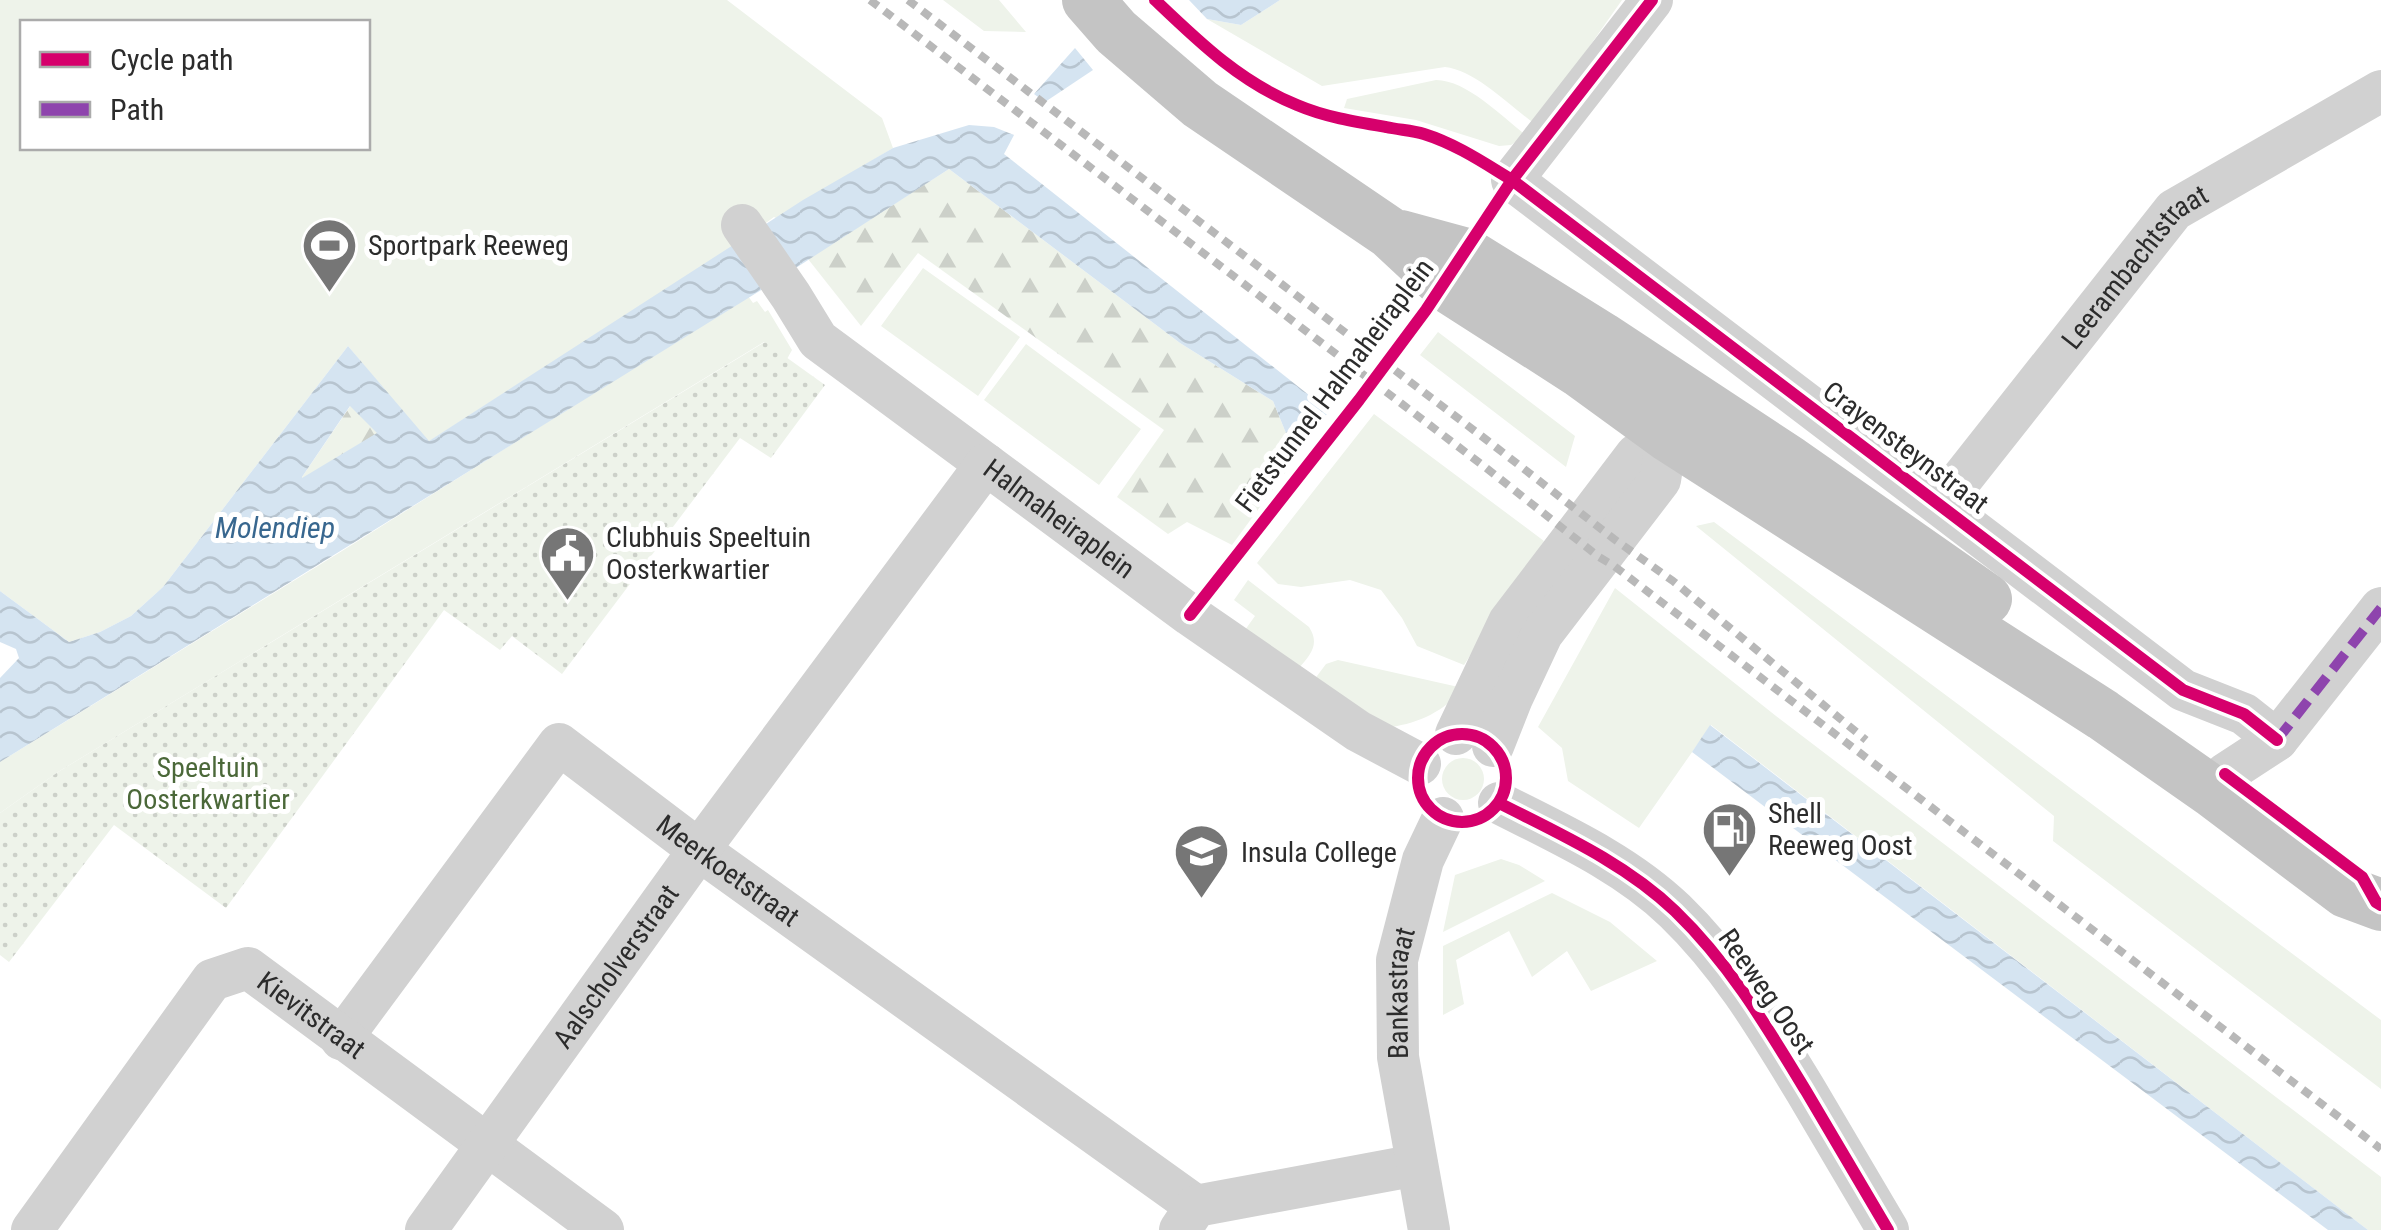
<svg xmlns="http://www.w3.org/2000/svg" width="2381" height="1230" viewBox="0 0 2381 1230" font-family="'Roboto Condensed',sans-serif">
  <defs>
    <pattern id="forest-firs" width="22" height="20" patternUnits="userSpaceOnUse" patternTransform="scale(2.5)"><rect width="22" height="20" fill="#eef3ea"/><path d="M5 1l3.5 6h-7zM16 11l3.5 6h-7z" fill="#ccd0c9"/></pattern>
    <pattern id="park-dots" width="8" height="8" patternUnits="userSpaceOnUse" patternTransform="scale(2.5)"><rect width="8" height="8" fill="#eef3ea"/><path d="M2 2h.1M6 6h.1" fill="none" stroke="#ccd0c9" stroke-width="1.8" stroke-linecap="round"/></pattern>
    <pattern id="water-waves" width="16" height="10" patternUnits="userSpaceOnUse" patternTransform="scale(2.5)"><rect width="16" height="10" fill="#d5e4f1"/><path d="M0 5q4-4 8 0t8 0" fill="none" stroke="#b7c4cf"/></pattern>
  </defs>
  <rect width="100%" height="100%" fill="#fff"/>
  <path fill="#eef3ea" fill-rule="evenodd" d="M0 0H727L882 118 893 148 776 218 774 217 738 243 428 442 348 346 163 587 131 616 100 632 69 642 0 591ZM22 22H368V148H22Z
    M943 0H999L1026 32 984 31Z
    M1280 0H1622L1535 124C1510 106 1475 70 1445 67L1322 86 1207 19 1241 25Z
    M1436 80C1467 80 1502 117 1526 135L1511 145 1499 146 1416 120 1344 108 1347 99Z
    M923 268 1020 337 978 396 881 326Z
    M748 296 753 303 757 301 765 312 768 310 792 350 787 359 764 342 58 772 0 813V762L342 551Z
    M1438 332 1575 436 1566 467 1420 355Z
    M1026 344 1141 429 1099 485 984 400Z
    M1374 414 1544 541 1464 665 1417 646 1402 618 1381 590 1350 580 1301 587 1278 584 1257 563Z
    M1714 522 2381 1020V1089L2053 841 2054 816 1696 526Z
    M1248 580 1309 627C1320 644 1311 654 1299 668L1245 630 1255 616 1234 600Z
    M1615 588 1776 716 2381 1177V1230H2368L1711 725 1639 828 1568 781 1562 748 1538 727Z
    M1338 660 1463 688C1445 711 1419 723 1391 727L1314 680 1326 664Z
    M1442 779a21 21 0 1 1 42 0a21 21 0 1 1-42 0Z
    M1501 859 1519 865 1545 881 1443 932 1455 875Z
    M1552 893 1610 922 1657 961 1591 991 1567 951 1532 977 1509 931 1456 960 1464 1004 1443 1015V946Z"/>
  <path fill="url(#forest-firs)" d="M949 169 1180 343 1273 401 1296 458 1232 545 1187 522 1168 534 1117 497 1164 430 918 253 861 326 808 259Z
    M351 405 378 433 300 480Z"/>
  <path fill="url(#park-dots)" d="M765 342 825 385 771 458 740 438 562 674 512 636 500 650 444 610 226 908 114 825 9 962 0 955V813L58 772Z"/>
  <path fill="url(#water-waves)" fill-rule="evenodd" d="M1189 0H1280L1241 25 1207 19Z
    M1075 48 1093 70 1045 102 1034 94Z
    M969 125 994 127 1014 135 1004 154 1329 411 1296 458 1273 401 1180 343 949 169 771 284 0 762V678L19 658 16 649 0 642V591L69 642 100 632 131 616 163 587 348 346 429 441 803 200 893 148ZM350 406 377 433 302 478V477Z
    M1710 725 2368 1230H2328L1692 752Z"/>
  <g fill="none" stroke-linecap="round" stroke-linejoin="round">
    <g stroke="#d1d1d1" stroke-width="42">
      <path d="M1652 0 1512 180 2183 690 2244 714 2277 740"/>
      <path id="s1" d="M742 225 791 296 818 340 1190 615 1358 731 1420 764"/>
      <path id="s2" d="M1941 505 2174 210 2381 91"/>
      <path d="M1456 734 1509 622 1636 455 1667 435"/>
      <path d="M1493 746 1512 698 1542 634 1660 480 1667 435 1681 411"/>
      <path d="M2213 792 2225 774 2277 740 2381 608"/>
      <path d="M1499 803C1560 834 1625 863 1675 911 1730 964 1767 1027 1806 1091 1833 1137 1861 1184 1888 1230"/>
      <path id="s3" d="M341 1039 559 744 699 850 1196 1206"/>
      <path id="s4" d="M32 1230 212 980 248 968 603 1230"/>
      <path id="s5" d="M426 1230 699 850 986 464"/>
      <path d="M1180 1230 1196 1206 1417 1165"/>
      <path id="s6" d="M1429 1230 1398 1057 1397 960 1423 860 1443 818"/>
    </g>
    <path stroke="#c4c4c4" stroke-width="52" d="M1088 0 1116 32 1200 104 1390 233 1448 287 1579 371 1667 435 2103 715 2213 792 2346 892 2381 905
      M1401 236 1467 254 1602 338 1790 462 1986 599"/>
    <path stroke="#b8b8b8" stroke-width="8" stroke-dasharray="10 8" stroke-linecap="butt" d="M870 0 1485 467 1599 557 1614 566 2381 1149
      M908 0 1488 441 1614 539 1673 581 1866 740"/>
    <path stroke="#8e44ad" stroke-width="10" stroke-dasharray="20 10" stroke-linecap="butt" d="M2277 740 2381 608"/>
    <defs>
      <path id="cycleway" d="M1155 0C1199 42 1240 82 1297 105 1325 117 1356 122 1386 127 1399 130 1412 130 1424 134 1456 144 1484 163 1512 180L2183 690 2244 714 2277 740
        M1190 615 1359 400 1426 310 1512 180 1652 0
        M1418 778a44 44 0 1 1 88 0a44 44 0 1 1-88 0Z
        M2225 774 2362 877 2376 902 2381 905
        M1499 803C1560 834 1625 863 1675 911 1730 964 1767 1027 1806 1091 1833 1137 1861 1184 1888 1230"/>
    </defs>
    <use href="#cycleway" stroke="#fff" stroke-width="19"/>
    <use href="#cycleway" stroke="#d6006c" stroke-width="12"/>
  </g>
  <defs>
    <symbol id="stadium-pin" viewBox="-11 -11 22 30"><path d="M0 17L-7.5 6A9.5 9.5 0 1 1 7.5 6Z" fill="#767676" stroke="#fff"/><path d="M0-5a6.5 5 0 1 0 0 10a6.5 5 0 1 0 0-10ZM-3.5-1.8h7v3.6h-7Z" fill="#fff"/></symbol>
    <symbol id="civic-pin" viewBox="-11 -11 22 30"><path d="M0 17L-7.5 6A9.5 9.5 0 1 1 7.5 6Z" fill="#767676" stroke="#fff"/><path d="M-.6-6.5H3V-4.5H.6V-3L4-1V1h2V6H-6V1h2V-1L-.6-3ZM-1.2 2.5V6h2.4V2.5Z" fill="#fff"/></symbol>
    <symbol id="fuel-pin" viewBox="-11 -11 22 30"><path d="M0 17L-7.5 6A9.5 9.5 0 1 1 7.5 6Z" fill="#767676" stroke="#fff"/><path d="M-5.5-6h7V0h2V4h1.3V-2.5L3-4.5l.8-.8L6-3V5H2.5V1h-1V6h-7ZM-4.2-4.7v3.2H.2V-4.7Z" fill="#fff"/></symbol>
    <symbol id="school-pin" viewBox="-11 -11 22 30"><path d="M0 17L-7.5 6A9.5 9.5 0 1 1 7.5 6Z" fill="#767676" stroke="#fff"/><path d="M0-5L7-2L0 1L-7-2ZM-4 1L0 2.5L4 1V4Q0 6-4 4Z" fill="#fff"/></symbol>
  </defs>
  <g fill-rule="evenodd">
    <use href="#stadium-pin" x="298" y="214" width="63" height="86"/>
    <use href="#civic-pin" x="536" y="522" width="63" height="86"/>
    <use href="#fuel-pin" x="1698" y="798" width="63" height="86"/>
    <use href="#school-pin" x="1170" y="820" width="63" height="86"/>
  </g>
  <g text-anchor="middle" stroke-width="10" stroke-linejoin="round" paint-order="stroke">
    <g font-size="28" fill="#2c2c2c" stroke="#fff" text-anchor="start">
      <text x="368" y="255">Sportpark Reeweg</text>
      <text x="606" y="547">Clubhuis Speeltuin<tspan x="606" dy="32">Oosterkwartier</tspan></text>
      <text x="1768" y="823">Shell<tspan x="1768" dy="32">Reeweg Oost</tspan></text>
      <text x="1241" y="862">Insula College</text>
    </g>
    <g font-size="28" fill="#2c2c2c" stroke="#fff">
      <text dy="10" stroke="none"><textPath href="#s2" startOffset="308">Leerambachtstraat</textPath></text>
      <text transform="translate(1334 385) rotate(-53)" y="10">Fietstunnel Halmaheiraplein</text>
      <text transform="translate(1906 447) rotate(37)" y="10">Crayensteynstraat</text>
      <text dy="10" stroke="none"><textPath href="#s1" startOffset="438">Halmaheiraplein</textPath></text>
      <text dy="10" stroke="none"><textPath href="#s3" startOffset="578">Meerkoetstraat</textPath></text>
      <text dy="10" stroke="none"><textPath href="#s5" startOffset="325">Aalscholverstraat</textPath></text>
      <text transform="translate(1767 991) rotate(55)" y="10">Reeweg Oost</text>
      <text dy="10" stroke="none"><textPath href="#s6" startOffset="240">Bankastraat</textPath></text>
      <text dy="10" stroke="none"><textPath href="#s4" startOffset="425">Kievitstraat</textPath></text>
    </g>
    <g font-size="28" fill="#4b6839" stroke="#fff">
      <text x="208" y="777">Speeltuin<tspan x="208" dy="32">Oosterkwartier</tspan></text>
    </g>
    <g font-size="30" font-style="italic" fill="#38678f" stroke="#fff">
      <text x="275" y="538">Molendiep</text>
    </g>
  </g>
  <rect x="20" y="20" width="350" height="130" fill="#ffffff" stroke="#ababab" stroke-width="2.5"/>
  <rect x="40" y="52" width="50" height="15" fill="#d6006c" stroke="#ababab" stroke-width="2.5"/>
  <text x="110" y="70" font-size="30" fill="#2c2c2c">Cycle path</text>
  <rect x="40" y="102" width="50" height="15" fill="#8e44ad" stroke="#ababab" stroke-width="2.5"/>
  <text x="110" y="120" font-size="30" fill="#2c2c2c">Path</text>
</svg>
